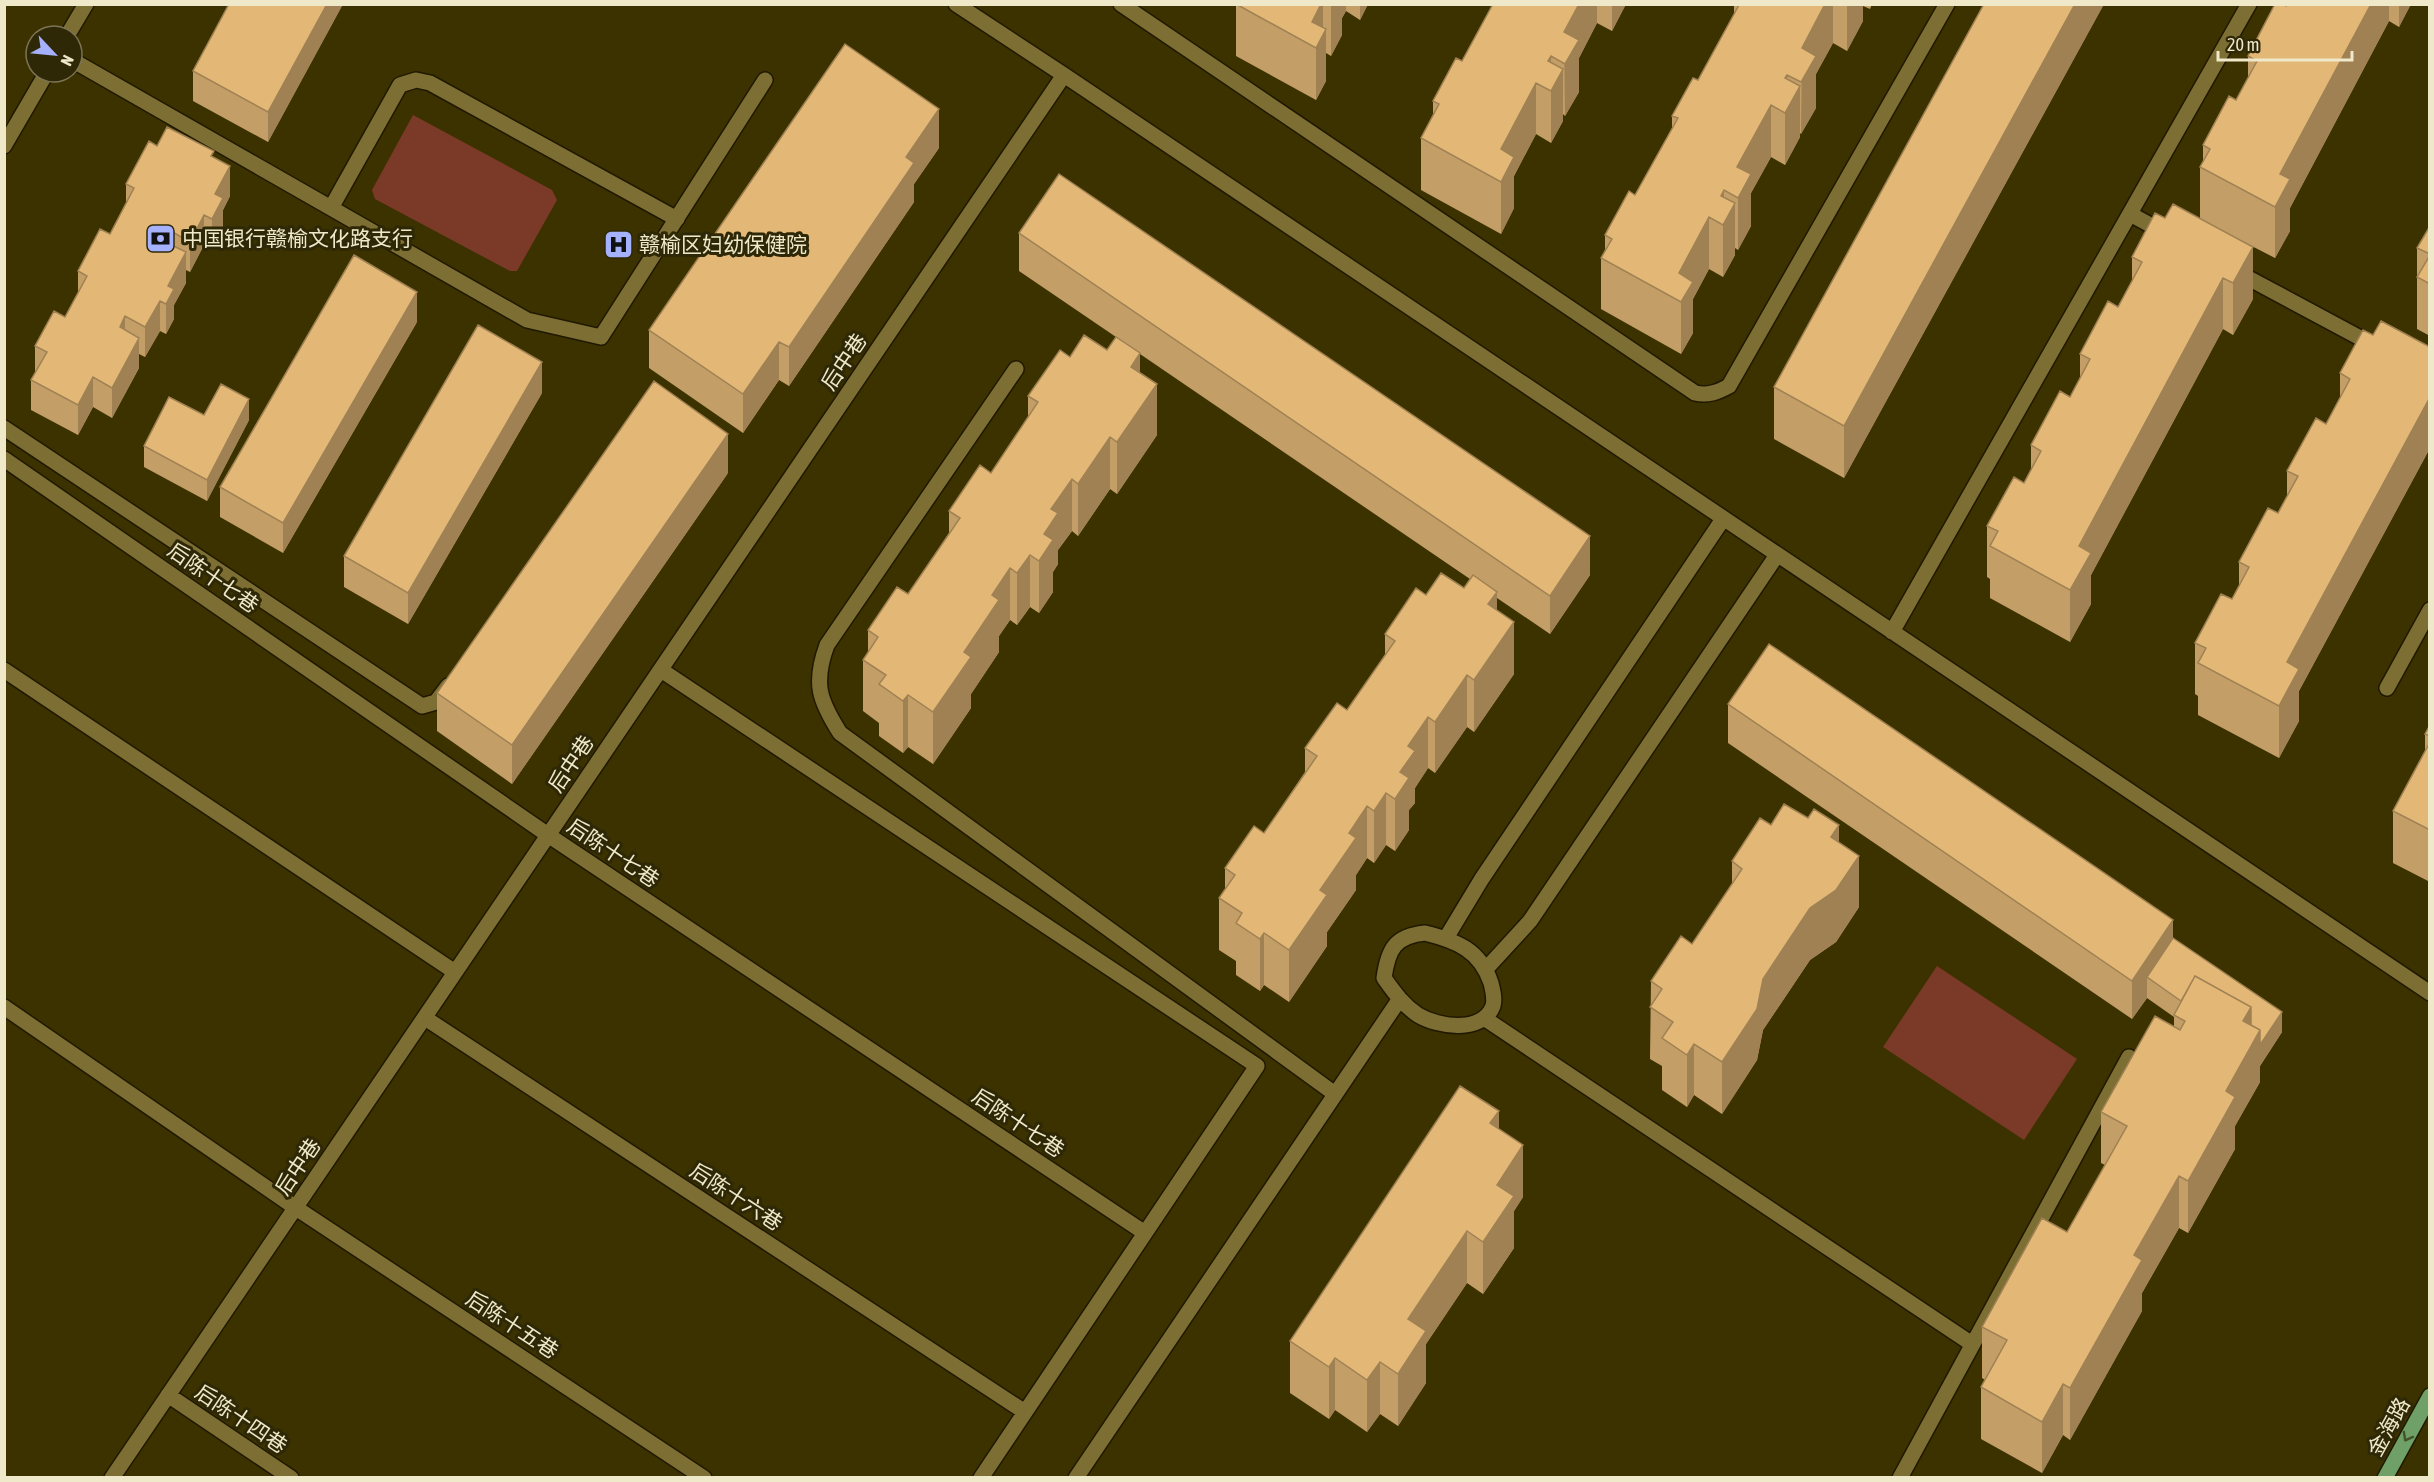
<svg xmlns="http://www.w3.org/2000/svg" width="2434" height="1482" viewBox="0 0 2434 1482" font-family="'Asap Condensed','Noto Sans SC',sans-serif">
  <rect width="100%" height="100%" fill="#3c3200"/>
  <path fill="#7a3a27" d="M413 115 552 190 557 200 517 271H510L375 199 372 190Z
    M1937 966 2077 1059 2024 1140 1883 1047Z"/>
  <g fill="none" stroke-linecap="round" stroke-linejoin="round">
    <defs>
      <path id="minor" d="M956 4 1064 75 2430 993
        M1121 4 1695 393C1708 396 1718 392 1729 386L1947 4
        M67 36 86 4
        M72 60 527 320 601 337 765 80
        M4 146 47 72
        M331 208 400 85 416 80 430 83 677 219
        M2130 214 2165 233
        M2237 272 2377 347
        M1016 369 827 645C813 683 819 700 840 733L1335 1094
        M4 428 422 706 436 702 448 686
        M4 459 548 835 1145 1233
        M1892 632 2249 4
        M4 670 455 972
        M661 670 1257 1066 981 1478
        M2387 688 2430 610
        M1425 933C1457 941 1480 950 1491 983 1493 991 1495 999 1493 1006 1482 1034 1438 1027 1418 1015 1403 1005 1394 992 1384 978 1388 949 1395 936 1425 933Z
        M1446 938 1481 880 1723 519
        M1486 969 1530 921 1777 555
        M4 1007 296 1208 704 1478
        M425 1018 1025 1412
        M1484 1018 1972 1344
        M168 1395 291 1478
        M112 1478 1064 75
        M1076 1478 1399 1000
        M1900 1478 2129 1057"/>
      <path id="major" d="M2385 1478 2430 1396"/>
    </defs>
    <use href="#minor" stroke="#201900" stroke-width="18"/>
    <use href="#major" stroke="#201900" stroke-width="18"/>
    <use href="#minor" stroke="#7d6f33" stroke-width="15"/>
    <use href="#major" stroke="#6ea068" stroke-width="15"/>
  </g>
  <path fill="#c39e66" d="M229 4H343L268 142 193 101V71Z
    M1236 4H1368L1360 20 1346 11 1342 18V35L1331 56 1326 53V81L1316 100 1236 56Z
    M1493 4H1626L1612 31 1597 23 1579 58V92L1565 116 1563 114V121L1551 143 1536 134 1514 176V208L1501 234 1421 190V138L1433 115V101L1462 61Z
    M1734 4H1872L1870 9 1863 6V21L1847 51 1833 43 1816 74V108L1801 134 1800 133V137L1785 165 1771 157 1751 193V226L1738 250 1735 248V255L1723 277 1709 269 1693 299V333L1681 354 1601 309V258L1605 250V235L1635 195 1672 128V116L1698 80 1734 14Z
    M1984 4H2104L1844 478 1774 439V387Z
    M2287 4H2411L2399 27 2389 21 2290 208V231L2275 258 2242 241 2253 299 2233 335 2223 329 2091 575V604L2070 642 1990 598V579L1987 577V526L2024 483 2031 470V445L2070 397 2080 379V354L2118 307 2132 282V257L2165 218 2200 219V167L2203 162V145L2236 100 2248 79V56Z
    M157 146 214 158 230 196 223 210V228L212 249 204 245 190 272 186 270V283L174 305V319L166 334 160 331 145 357 139 354V368L112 418 93 407 78 435 31 410V380L35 374V346L65 317 78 293V271L110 234 126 203V184Z
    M939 148 914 184V202L789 386 779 380 743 433 649 368V330Z
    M2430 226V336L2417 329V248Z
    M1019 233 1590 575 1550 634 1497 598V611L1514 674 1474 732 1467 727 1435 773 1428 768 1415 788V803L1409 810V830L1395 851 1386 845 1374 863 1367 858 1356 875V890L1327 932V946L1289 1002 1264 985 1260 991 1236 975V961L1219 950V898L1225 890V868L1264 833 1305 772V748L1347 710 1385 655V634L1426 595 1464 588 1470 579 1140 354V373L1157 435 1117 494 1110 489 1078 536 1072 531 1058 550V564L1053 572V592L1039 613 1030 607 1017 625 1010 620 999 636V652L971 694V708L933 764 908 747 903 753 879 736V723L863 711V660L868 653V630L908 594 949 533V511L991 473 1028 417V396L1070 357 1107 350 1116 337 1019 271Z
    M417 322 283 553 220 517V487Z
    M2373 335 2430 347V448L2299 691V721L2279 758 2198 715V696L2195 694V643L2232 599 2239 586V562L2278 513 2287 496V471L2326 424 2340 398V373Z
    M542 393 408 624 344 587V556Z
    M204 415 249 420 207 501 144 467V446Z
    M728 473 512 784 437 731V693Z
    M1728 704 2173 938 2282 1032 2260 1066V1082L2235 1126V1149L2188 1233 2179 1228 2142 1293V1311L2070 1440 2063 1435 2042 1473 1981 1439V1387L1985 1380 1982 1378V1327L2067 1232 2105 1165 2101 1163V1112L2174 1027V1017L2147 998 2132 1019 1728 743Z
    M2430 725V882L2393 863V811L2425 751V734Z
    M1771 825 1839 842 1859 907 1836 942 1810 960 1763 1030 1757 1060 1722 1114 1694 1095 1687 1107 1662 1090V1066L1650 1059 1651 981 1692 944 1732 884V861Z
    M1499 1129 1523 1197 1514 1211V1248L1483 1294 1467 1283 1426 1344V1383L1398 1426 1380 1414 1367 1432 1335 1410 1329 1419 1290 1393V1341Z"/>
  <path fill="#9f8153" d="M327 4H343L268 142V112Z
    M1321 4H1323V34L1326 29V81L1316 100V48L1312 22Z
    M1331 4H1346V11L1342 18V35L1331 56Z
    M1360 4H1368L1360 20Z
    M1579 4H1597V23L1579 58V92L1565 116 1564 32Z
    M1612 4H1626L1612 31Z
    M1825 4H1833V43L1816 74V108L1801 134 1802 48Z
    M1847 4H1863V21L1847 51Z
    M2075 4H2104L1844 478V426Z
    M2371 4H2389V21L2290 208V231L2275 258V207L2280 174Z
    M2399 4H2411L2399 27Z
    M1551 56V90L1563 69V121L1551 143V91L1548 61Z
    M1787 75V109L1800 86V137L1785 165V78Z
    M1536 83V134L1514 176V208L1501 234V149Z
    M1771 105V157L1751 193V226L1738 250V198L1737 167Z
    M939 109V148L914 184V202L789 386V347L906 157Z
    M230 166V196L223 210V228L212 249V219L215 194Z
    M1724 190V224L1735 203V255L1723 277V225L1721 196Z
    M204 215V245L190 272V242Z
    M1709 217V269L1693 299V333L1681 354V302L1679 273Z
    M171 231V262L165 242Z
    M2253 247V299L2233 335V283Z
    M186 252V283L174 305V319L166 334V304L168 286Z
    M2223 278V329L2091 575V604L2070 642V590L2079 546Z
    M417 292V322L283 553V523Z
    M160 301V331L145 357V327Z
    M125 316V347L120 327Z
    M139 338V368L112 418V388Z
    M779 342V380L743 433V394Z
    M1140 353V405L1131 367Z
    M542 362V393L408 624V593Z
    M93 377V407L78 435V405Z
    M1157 384V435L1117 494V442Z
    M2430 397V448L2299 691V721L2279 758V706L2287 662Z
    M249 399V420L207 501V480Z
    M728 434V473L512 784V745Z
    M1110 437V489L1078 536V484Z
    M1072 479V531L1058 550V564L1053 572V592L1039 613V561L1044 534 1051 509Z
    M1590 536V575L1550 634V596Z
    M1030 555V607L1017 625V573Z
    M1010 568V620L999 636V652L971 694V708L933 764V712L992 595Z
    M1497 592V643L1488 604Z
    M1514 622V674L1474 732V680Z
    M1467 675V727L1435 773V722Z
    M908 695V747L903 753V701Z
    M1428 717V768L1415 788V803L1409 810V830L1395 851V799L1400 772 1408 746Z
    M1386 793V845L1374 863V811Z
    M1367 806V858L1356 875V890L1327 932V946L1289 1002V950L1349 833Z
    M1839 825V877L1831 837Z
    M1859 856V907L1836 942 1810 960 1763 1030 1757 1060 1722 1114V1062L1763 979 1810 908Z
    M2173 920V958L2147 977V998L2132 1019V981Z
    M1264 933V985L1260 991V939Z
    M2251 1007 2260 1030 2282 1012V1032L2260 1066V1082L2235 1126V1149L2188 1233V1181L2226 1091 2243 1021Z
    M1694 1044V1095L1687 1107V1055Z
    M1499 1111V1163L1490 1123Z
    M1523 1145V1197L1514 1211V1248L1483 1294V1242L1497 1185Z
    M2179 1176V1228L2142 1293V1311L2070 1440V1388L2134 1255Z
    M1467 1231V1283L1426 1344V1383L1398 1426V1374L1408 1319Z
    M1335 1358V1410L1329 1419V1367Z
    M1380 1362V1414L1367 1432V1380Z
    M2063 1384V1435L2042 1473V1422Z"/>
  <path fill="#e3b877" stroke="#9f8153" stroke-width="1.5" d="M229 4H327L268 112 193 71Z
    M1236 4H1321L1312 22 1326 29 1316 48Z
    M1493 4H1579L1564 32 1579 40 1565 64 1551 56 1548 61 1563 69 1551 91 1536 83 1501 149 1514 157 1501 182 1421 138 1439 104 1433 101 1456 58 1462 61Z
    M1738 4H1825L1802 48 1816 56 1801 82 1787 75 1785 78 1800 86 1785 113 1771 105 1737 167 1751 174 1738 198 1724 190 1721 196 1735 203 1723 225 1709 217 1679 273 1693 282 1681 302 1601 258 1612 239 1605 235 1629 191 1635 195 1678 118 1672 116 1693 78 1698 80 1739 5Z
    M1984 4H2075L1844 426 1774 387Z
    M2275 4H2283L2286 6 2287 4H2371L2280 174 2290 179 2275 207 2200 167 2210 149 2203 145 2229 96 2236 100 2257 61 2248 56Z
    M845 44 939 109 906 157 914 163 789 347 779 342 743 394 649 330Z
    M167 127 214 151 211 156 230 166 215 194 223 198 212 219 204 215 190 242 171 231 165 242 186 252 168 286 174 289 166 304 160 301 145 327 125 316 120 327 139 338 112 388 93 377 78 405 31 380 47 352 35 346 54 311 65 317 87 276 78 271 100 229 110 234 134 188 126 184 149 141 157 146Z
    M1059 174 1590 536 1550 596 1019 233Z
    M2173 204 2253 247 2233 283 2223 278 2079 546 2091 553 2070 590 1990 546 1998 531 1987 526 2014 477 2024 483 2041 451 2031 445 2060 391 2070 397 2090 359 2080 354 2108 301 2118 307 2142 262 2132 257 2155 213 2165 218Z
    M2430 226V254L2417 248Z
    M354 255 417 292 283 523 220 487Z
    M2430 255V284L2417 277Z
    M2381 321 2430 347V397L2287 662 2299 669 2279 706 2198 663 2206 648 2195 643 2221 594 2232 599 2249 567 2239 562 2268 508 2278 513 2298 476 2287 471 2316 418 2326 424 2350 379 2340 373 2363 330 2373 335Z
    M478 325 542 362 408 593 344 556Z
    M1084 335 1107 350 1116 337 1140 353 1131 367 1157 384 1117 442 1110 437 1078 484 1072 479 1051 509 1058 513 1044 534 1053 540 1039 561 1030 555 1017 573 1010 568 992 595 999 600 964 652 971 657 933 712 908 695 903 701 879 684 886 675 863 660 878 637 868 630 897 587 908 594 960 518 949 511 980 465 991 473 1038 402 1028 396 1060 350 1070 357Z
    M654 381 728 434 512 745 437 693Z
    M221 384 249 399 207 480 144 446 169 397 204 415Z
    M1441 573 1464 588 1473 575 1497 592 1488 604 1514 622 1474 680 1467 675 1435 722 1428 717 1408 746 1415 751 1400 772 1409 778 1395 799 1386 793 1374 811 1367 806 1349 833 1356 838 1320 890 1327 895 1289 950 1264 933 1260 939 1236 923 1242 913 1219 898 1235 875 1225 868 1254 826 1264 833 1317 756 1305 748 1337 703 1347 710 1395 641 1385 634 1416 588 1426 595Z
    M1769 644 2173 920 2132 981 1728 704Z
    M2430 725V736L2425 734Z
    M2430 742V830L2393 811Z
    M1784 804 1808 818 1814 809 1839 825 1831 837 1859 856 1836 890 1810 908 1763 979 1757 1009 1722 1062 1694 1044 1687 1055 1662 1038 1673 1022 1650 1007 1662 989 1651 981 1681 936 1692 944 1742 869 1732 861 1760 818 1771 825Z
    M2173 938 2282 1012 2260 1045V1030L2251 1025V1007L2195 976 2181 1001 2147 977Z
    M2195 976 2251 1007 2243 1021 2260 1030 2226 1091 2235 1097 2188 1181 2179 1176 2134 1255 2142 1260 2070 1388 2063 1384 2042 1422 1981 1387 2007 1340 1982 1327 2042 1218 2067 1232 2127 1126 2101 1112 2155 1016 2180 1030 2185 1021 2174 1015Z
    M1460 1086 1499 1111 1490 1123 1523 1145 1497 1185 1514 1196 1483 1242 1467 1231 1408 1319 1426 1331 1398 1374 1380 1362 1367 1380 1335 1358 1329 1367 1290 1341Z"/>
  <defs><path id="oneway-chevron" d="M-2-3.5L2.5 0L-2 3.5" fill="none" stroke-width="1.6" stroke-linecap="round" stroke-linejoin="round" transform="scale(1.5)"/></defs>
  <use stroke="#455229" href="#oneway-chevron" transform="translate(2407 1437) rotate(119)"/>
  <defs>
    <symbol id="bank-square" viewBox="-11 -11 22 22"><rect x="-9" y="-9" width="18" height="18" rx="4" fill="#a5b1fc" stroke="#2f2807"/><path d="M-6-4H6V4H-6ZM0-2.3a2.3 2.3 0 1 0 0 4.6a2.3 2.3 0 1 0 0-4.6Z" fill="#111"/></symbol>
    <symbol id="hospital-square" viewBox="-11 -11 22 22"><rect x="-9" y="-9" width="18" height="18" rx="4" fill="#a5b1fc" stroke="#2f2807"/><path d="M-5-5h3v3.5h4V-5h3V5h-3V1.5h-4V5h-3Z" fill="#111"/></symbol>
  </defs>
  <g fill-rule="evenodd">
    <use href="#bank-square" x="144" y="222" width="33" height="33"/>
    <use href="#hospital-square" x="602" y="228" width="33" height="33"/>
  </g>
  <g text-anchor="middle" stroke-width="6" stroke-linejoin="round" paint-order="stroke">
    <g font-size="21" fill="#efe8c9" stroke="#2f2807" text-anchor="start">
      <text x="182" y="246">中国银行赣榆文化路支行</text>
      <text x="639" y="252">赣榆区妇幼保健院</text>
    </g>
    <g font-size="21" fill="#efe8c9" stroke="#2f2807">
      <text transform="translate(844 362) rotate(-56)" y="7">后中巷</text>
      <text transform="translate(213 578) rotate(35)" y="7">后陈十七巷</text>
      <text transform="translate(571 764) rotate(-56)" y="7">后中巷</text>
      <text transform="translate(613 853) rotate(34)" y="7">后陈十七巷</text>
      <text transform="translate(1018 1123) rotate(34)" y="7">后陈十七巷</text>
      <text transform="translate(298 1167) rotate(-56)" y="7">后中巷</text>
      <text transform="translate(736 1197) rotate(33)" y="7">后陈十六巷</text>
      <text transform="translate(512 1325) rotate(33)" y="7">后陈十五巷</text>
      <text transform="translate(241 1419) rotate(34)" y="7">后陈十四巷</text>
      <text transform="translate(2389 1427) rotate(-61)" y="7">金海路</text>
    </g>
  </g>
  <rect width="2434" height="1482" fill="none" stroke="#efe8c9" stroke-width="12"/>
  <g transform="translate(54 54) rotate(116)"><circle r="28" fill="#2f2807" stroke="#7c7555" stroke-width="1.5"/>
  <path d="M0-4.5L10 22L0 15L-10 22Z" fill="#a5b1fc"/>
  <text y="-9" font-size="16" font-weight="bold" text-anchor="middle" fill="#efe8c9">N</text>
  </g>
  <path d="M2218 51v9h134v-9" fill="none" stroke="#efe8c9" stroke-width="3"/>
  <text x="2227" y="51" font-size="18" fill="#efe8c9" stroke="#2f2807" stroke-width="4.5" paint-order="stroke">20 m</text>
</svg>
